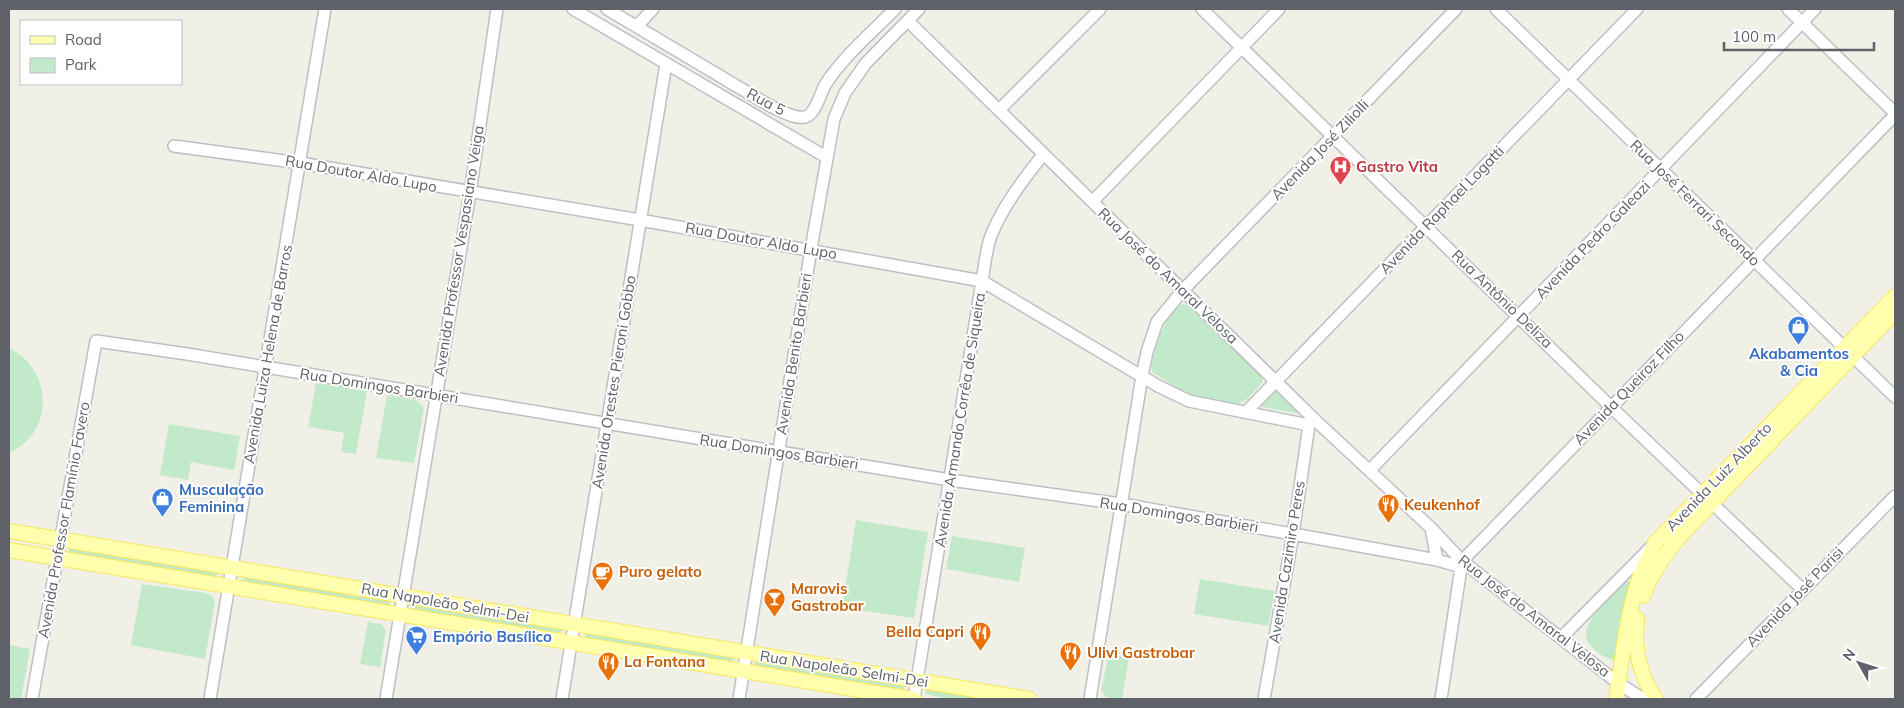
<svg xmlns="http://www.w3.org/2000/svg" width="1904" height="708" viewBox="0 0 1904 708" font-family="Mulish,sans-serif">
  <rect width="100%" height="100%" fill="#f1f0e7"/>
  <path fill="#c2e9c9" d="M1183 304 1188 305 1262 376V383L1246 400 1238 404 1188 395 1152 372C1149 356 1168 309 1183 304Z
    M9 348C53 369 55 433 9 453Z
    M316 383 367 391 356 454 341 452 344 433 308 427Z
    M1276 391 1297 409 1299 412 1296 413 1262 407 1261 405 1273 392Z
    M387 395 416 400 424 408 414 463 376 458Z
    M169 424 240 436 234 470 191 462 188 480 160 475Z
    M856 520 928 532 914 618 842 608Z
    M952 536 1025 548 1019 582 946 569Z
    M69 548 215 570 218 573 215 577H212L74 555 68 552Z
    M247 576 388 600 390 603 388 606 244 582 242 580Z
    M1200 579 1275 591 1268 626 1194 614Z
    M1629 581 1633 583 1618 656 1613 660C1604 658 1596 652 1590 645 1574 626 1612 596 1625 582Z
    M142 584 206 593 212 596 215 601 205 659 131 645Z
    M417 604 559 627 562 630 560 633 554 635 415 610 414 607Z
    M368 622 381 624 386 630 380 667 360 664Z
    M590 632 730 655 734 659 729 663 589 641 585 637 586 634Z
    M9 645 30 649 21 699 9 697Z
    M1109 654 1129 658 1122 699C1112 699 1106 700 1101 690Z
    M758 660 900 684 904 688 900 692 757 668 754 664Z
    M931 689 996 699H949L925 694 926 690Z"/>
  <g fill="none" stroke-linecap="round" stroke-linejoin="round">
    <defs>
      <path id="minor" d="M573 9 826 157
        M607 9 772 107C782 111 794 119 805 117 816 114 820 94 825 85 843 57 871 33 895 9
        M1202 9 1611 407 1802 589
        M1496 9 1895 397
        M1788 9 1895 113
        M908 21 1314 419 1431 528 1462 561 1618 683 1643 699
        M637 26 653 9
        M999 110 1100 9
        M174 146 300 163 640 220 982 281 1158 386 1189 401 1309 425 1314 419
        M1093 201 1279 9
        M1247 411 1637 9
        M1370 470 1815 9
        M1431 528 1437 560
        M1561 638 1650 548
        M32 699 96 341 187 354 950 480 1121 504 1293 534 1437 560 1461 567
        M210 699 325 9
        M386 699 470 193 497 9
        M562 699 666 64
        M739 699 811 249 834 119 845 93 866 63 919 9
        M914 699 982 281C985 265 986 245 993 231 1005 203 1024 178 1043 155
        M1090 699 1142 376 1147 352 1157 322 1183 290 1456 9
        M1264 699 1293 534 1309 425
        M1441 699 1462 561 1895 115
        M1696 699 1895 496"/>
      <path id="major" d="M9 531 1029 699
        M9 550 914 699
        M1643 596C1652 572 1665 553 1682 534L1895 312
        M1637 619C1634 648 1639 675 1656 699
        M1616 699C1623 657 1626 611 1642 571 1646 562 1651 553 1655 543L1895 296"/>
    </defs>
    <use href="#minor" stroke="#bebfc6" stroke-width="14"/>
    <use href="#major" stroke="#f9e658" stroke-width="16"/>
    <use href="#minor" stroke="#fff" stroke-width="11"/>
    <use href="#major" stroke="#ffffae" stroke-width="14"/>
  </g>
  <defs>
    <symbol id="hospital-pin" viewBox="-11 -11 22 30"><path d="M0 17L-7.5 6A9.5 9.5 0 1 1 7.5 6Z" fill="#e0444e" stroke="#fff"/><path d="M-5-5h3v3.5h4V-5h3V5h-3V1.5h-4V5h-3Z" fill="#fff"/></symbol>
    <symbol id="shop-pin" viewBox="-11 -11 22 30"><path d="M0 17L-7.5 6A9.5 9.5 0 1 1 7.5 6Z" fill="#3f7fe0" stroke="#fff"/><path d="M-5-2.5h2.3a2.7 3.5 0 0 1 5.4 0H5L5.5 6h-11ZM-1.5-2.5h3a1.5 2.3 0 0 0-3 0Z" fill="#fff"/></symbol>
    <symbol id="restaurant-pin" viewBox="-11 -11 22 30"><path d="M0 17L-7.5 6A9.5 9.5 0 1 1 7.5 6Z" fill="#e8710a" stroke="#fff"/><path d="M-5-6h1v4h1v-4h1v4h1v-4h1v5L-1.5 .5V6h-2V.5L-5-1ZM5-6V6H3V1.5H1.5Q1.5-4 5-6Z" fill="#fff"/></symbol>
    <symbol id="cafe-pin" viewBox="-11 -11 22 30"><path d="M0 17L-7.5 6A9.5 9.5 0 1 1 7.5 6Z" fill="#e8710a" stroke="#fff"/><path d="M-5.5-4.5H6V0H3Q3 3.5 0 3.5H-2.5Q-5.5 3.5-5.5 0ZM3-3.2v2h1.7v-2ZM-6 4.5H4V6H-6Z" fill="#fff"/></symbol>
    <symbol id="bar-pin" viewBox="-11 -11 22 30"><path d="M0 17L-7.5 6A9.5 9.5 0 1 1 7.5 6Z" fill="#e8710a" stroke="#fff"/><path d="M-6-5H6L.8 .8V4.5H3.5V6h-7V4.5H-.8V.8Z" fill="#fff"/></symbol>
    <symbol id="supermarket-pin" viewBox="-11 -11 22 30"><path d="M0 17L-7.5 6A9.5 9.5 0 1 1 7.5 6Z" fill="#3f7fe0" stroke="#fff"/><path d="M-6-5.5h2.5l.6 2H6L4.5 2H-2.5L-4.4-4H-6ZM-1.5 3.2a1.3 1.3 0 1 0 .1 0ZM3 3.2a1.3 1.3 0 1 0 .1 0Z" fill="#fff"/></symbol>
  </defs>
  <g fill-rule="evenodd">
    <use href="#hospital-pin" x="1328" y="154" width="25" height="34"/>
    <use href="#shop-pin" x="1786" y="314" width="25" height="34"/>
    <use href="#shop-pin" x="150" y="486" width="25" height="34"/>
    <use href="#restaurant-pin" x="1376" y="492" width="25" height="34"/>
    <use href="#cafe-pin" x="590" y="560" width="25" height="34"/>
    <use href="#bar-pin" x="762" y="586" width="25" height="34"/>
    <use href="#restaurant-pin" x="968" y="620" width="25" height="34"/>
    <use href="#supermarket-pin" x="404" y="624" width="25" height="34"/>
    <use href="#restaurant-pin" x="1058" y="640" width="25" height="34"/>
    <use href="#restaurant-pin" x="596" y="650" width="25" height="34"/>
  </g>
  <g text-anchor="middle" stroke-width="4" stroke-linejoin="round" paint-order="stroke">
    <g font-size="15" fill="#5e6168" stroke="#fff">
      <text transform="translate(766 102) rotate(28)" y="5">Rua 5</text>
      <text transform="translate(1320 150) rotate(-46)" y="5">Avenida José Ziliolli</text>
      <text transform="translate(361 174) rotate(10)" y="5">Rua Doutor Aldo Lupo</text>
      <text transform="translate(1695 203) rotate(44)" y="5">Rua José Ferrari Secondo</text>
      <text transform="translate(1442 210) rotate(-46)" y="5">Avenida Raphael Logatti</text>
      <text transform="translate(1593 240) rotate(-46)" y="5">Avenida Pedro Galeazi</text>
      <text transform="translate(761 241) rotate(10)" y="5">Rua Doutor Aldo Lupo</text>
      <text transform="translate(459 251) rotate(-81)" y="5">Avenida Professor Vespasiano Veiga</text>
      <text transform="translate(1168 276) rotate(44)" y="5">Rua José do Amaral Velosa</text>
      <text transform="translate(1502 299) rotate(44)" y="5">Rua Antônio Deliza</text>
      <text transform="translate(268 354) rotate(-80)" y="5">Avenida Luiza Helena de Barros</text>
      <text transform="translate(794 354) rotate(-81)" y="5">Avenida Benito Barbieri</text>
      <text transform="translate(614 382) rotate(-81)" y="5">Avenida Orestes Pieroni Gobbo</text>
      <text transform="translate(379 386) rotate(9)" y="5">Rua Domingos Barbieri</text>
      <text transform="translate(1629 388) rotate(-46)" y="5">Avenida Queiroz Filho</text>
      <text transform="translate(960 420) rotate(-81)" y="5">Avenida Armando Corrêa de Siqueira</text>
      <text transform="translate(779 452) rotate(9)" y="5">Rua Domingos Barbieri</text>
      <text transform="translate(1719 477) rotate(-46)" y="5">Avenida Luiz Alberto</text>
      <text transform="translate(1179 515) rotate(9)" y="5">Rua Domingos Barbieri</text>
      <text transform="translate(64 520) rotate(-80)" y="5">Avenida Professor Flamínio Favero</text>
      <text transform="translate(1287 562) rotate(-81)" y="5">Avenida Cazimiro Peres</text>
      <text transform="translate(1795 597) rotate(-46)" y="5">Avenida José Parisi</text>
      <text transform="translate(445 603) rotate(10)" y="5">Rua Napoleão Selmi-Dei</text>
      <text transform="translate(1534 616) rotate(38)" y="5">Rua José do Amaral Velosa</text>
      <text transform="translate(844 669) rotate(9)" y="5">Rua Napoleão Selmi-Dei</text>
    </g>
    <g font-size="15" font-weight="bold" fill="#be3a42" stroke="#fff" text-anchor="start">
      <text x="1356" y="172">Gastro Vita</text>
    </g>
    <g font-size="15" font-weight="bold" fill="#366cbe" stroke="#fff" text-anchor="start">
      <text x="1799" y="359" text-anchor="middle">Akabamentos<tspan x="1799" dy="17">&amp; Cia</tspan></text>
      <text x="179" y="495">Musculação<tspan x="179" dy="17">Feminina</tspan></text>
      <text x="433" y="642">Empório Basílico</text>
    </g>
    <g font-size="15" font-weight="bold" fill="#c56008" stroke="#fff" text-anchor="start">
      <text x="1404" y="510">Keukenhof</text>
      <text x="619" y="577">Puro gelato</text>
      <text x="791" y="594">Marovis<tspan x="791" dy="17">Gastrobar</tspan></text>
      <text x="964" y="637" text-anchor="end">Bella Capri</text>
      <text x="1087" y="658">Ulivi Gastrobar</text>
      <text x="624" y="667">La Fontana</text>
    </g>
  </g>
  <rect width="1904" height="708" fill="none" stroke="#5e6168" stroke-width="20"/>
  <rect x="20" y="20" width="162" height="65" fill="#ffffff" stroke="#bfc0c3"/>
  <rect x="30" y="36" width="25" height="8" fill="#ffffae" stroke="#bfc0c3"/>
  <text x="65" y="45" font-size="15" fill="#5e6168">Road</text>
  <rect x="30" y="58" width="25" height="15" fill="#c2e9c9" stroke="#bfc0c3"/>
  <text x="65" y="70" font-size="15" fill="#5e6168">Park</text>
  <g transform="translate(1859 663) rotate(309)" stroke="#ffffff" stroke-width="4" paint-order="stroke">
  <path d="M0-4L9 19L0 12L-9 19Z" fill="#5e6168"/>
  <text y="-8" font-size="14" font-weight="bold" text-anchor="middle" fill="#5e6168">N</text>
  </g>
  <path d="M1724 42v8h150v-8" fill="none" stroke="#5e6168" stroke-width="2.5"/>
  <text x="1732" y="42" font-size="15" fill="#5e6168" stroke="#ffffff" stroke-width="4" paint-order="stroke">100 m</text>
</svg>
